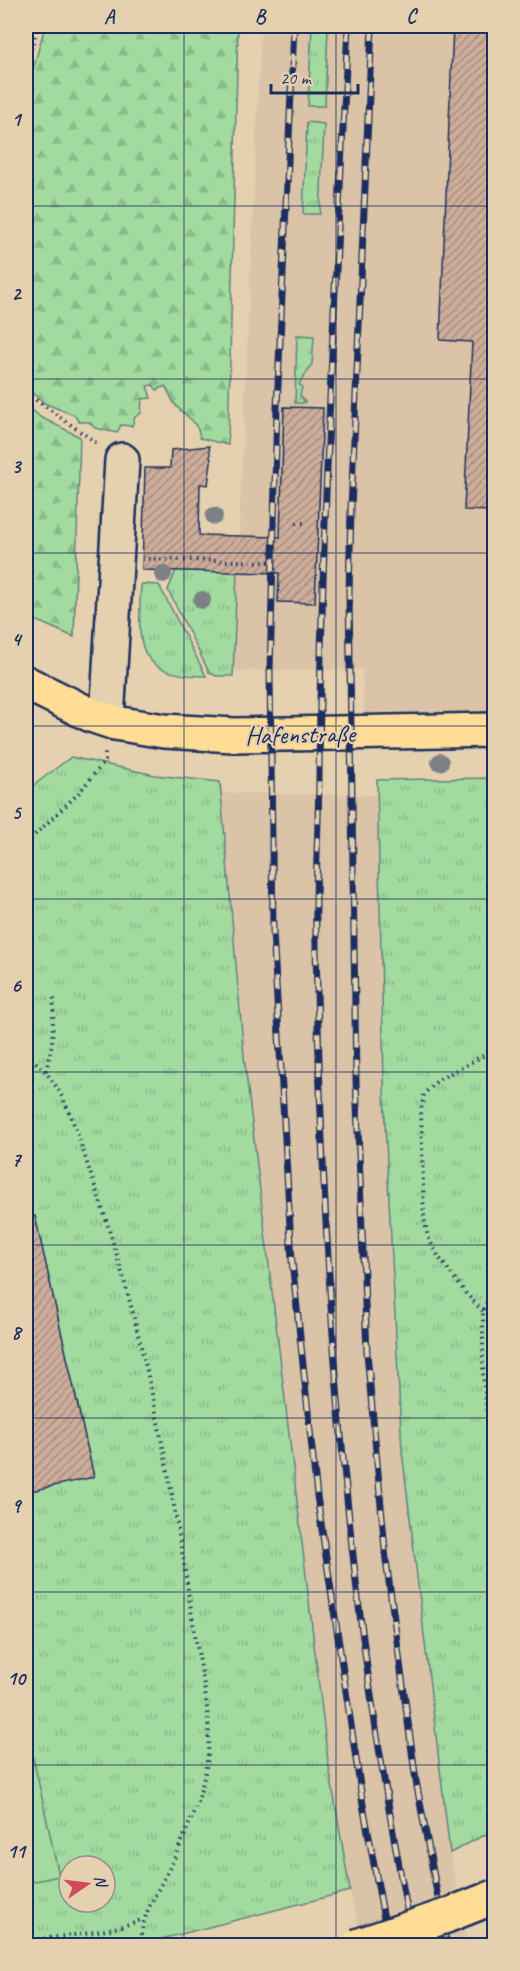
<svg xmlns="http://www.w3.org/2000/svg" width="520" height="1971" viewBox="0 0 520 1971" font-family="Caveat,sans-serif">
  <defs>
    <pattern id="grass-tufts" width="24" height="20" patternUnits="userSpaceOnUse" patternTransform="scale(1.5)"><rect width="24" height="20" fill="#a2da9f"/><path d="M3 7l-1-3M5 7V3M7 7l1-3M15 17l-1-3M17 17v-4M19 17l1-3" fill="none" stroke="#8bbb8b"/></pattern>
    <pattern id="forest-firs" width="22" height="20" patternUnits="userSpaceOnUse" patternTransform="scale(1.5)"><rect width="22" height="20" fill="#a2da9f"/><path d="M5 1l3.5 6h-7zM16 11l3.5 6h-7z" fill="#8bbb8b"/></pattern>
    <pattern id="building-hatch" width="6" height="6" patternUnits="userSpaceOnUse" patternTransform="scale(1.5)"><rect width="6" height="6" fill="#cdad99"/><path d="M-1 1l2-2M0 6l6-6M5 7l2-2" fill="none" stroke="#a68d80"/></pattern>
  </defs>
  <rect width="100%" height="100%" fill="#e5d1af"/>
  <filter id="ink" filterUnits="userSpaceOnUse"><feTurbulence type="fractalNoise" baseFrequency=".0167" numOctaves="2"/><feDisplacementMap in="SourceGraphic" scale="12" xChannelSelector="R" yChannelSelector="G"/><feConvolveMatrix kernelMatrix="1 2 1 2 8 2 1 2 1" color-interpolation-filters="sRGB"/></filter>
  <g filter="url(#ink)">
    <path fill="#dac3a7" d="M261 26H494V725L365 727 362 669 233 671Z
      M222 793 377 795 385 1123 402 1451 450 1853 468 1945H363L350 1891 328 1761 244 1056Z"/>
    <path fill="url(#grass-tufts)" stroke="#5e847e" stroke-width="1.5" fill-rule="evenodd" d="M312 26H328L325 106H308Z
      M307 122 324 124 320 214H303Z
      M297 335 314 336 312 364 299 384 302 387 300 395 305 402 303 403H295Z
      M176 570 237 571 233 676H216L209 672 168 590Z
      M141 584 159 585 206 676C133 676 138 643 141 584Z
      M71 757 155 775 220 782 244 1056 328 1761 350 1891 138 1945H26V791ZM69 1866H105V1902H69Z
      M494 778V1830L450 1853 402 1451 385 1123 377 780Z"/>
    <path fill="url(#forest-firs)" stroke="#5e847e" stroke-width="1.5" d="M45 26H238L228 445 200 438C197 417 183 417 174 403 170 397 170 392 165 386L157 390 153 385 147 386 151 398 142 399 141 413 135 417 132 426 121 425 117 433 95 428 89 422H79L74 415 44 403 26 387V95Z
      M26 404 40 417 80 437 74 637 26 616Z"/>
    <path fill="#a2da9f" stroke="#5e847e" stroke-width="1.5" d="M26 1725 59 1876 26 1883Z"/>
    <path fill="url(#building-hatch)" stroke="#1b2f5e" stroke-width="1.5" d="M453 26H495V511L464 510 472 342 440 340Z
      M284 407 323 408 315 603 278 602 279 573 142 570 145 468H170L171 450 209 446 211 462 208 485 200 484 199 535 280 537Z
      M35 1216 94 1477 26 1492V1217Z"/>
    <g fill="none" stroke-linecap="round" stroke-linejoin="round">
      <defs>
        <path id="minor" d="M107 720 122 460"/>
        <path id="major" d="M26 683 91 715 115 723 164 731 234 735 494 730"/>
      </defs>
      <use href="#minor" stroke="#1b2f5e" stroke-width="38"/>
      <use href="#major" stroke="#1b2f5e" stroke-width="38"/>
      <path stroke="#1b2f5e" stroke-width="4" stroke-dasharray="1.5 4.5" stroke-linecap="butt" d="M26 66 38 26
        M26 393 98 444
        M296 523H304
        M148 559 271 562
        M26 843 78 794 105 761V751
        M26 1055C64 1079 76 1131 90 1172 141 1316 169 1466 192 1616 198 1658 212 1710 208 1752 205 1790 188 1828 172 1863 164 1881 151 1899 145 1918 142 1926 142 1937 141 1946
        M46 1071 52 1044 54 996
        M494 1286 483 1311V1373L488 1422 494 1446
        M483 1311 467 1295 438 1256 428 1237 424 1218 421 1111 424 1094 438 1080 494 1050
        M26 1941C64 1935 108 1934 143 1919"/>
      <use href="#minor" stroke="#e5d1af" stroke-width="33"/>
      <use href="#major" stroke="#ffdd96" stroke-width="33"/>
      <defs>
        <path id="rail" d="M294 26 277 408 270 671 273 931 292 1261 317 1496 362 1799 389 1946
          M348 26C336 277 321 528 319 780 318 835 315 890 316 945 320 1154 331 1365 355 1573 369 1697 390 1822 414 1946
          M372 26 351 509 349 593 356 1080 367 1353 386 1560 416 1781 447 1946"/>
      </defs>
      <use href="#rail" stroke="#1b2f5e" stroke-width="7"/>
      <use href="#rail" stroke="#e5d1af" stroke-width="4.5" stroke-dasharray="14" stroke-linecap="butt"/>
      <defs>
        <path id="major-bridge" d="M357 1946 446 1916 494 1897"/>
      </defs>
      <use href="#major-bridge" stroke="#1b2f5e" stroke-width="38" stroke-linecap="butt"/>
      <use href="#major-bridge" stroke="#ffdd96" stroke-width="33"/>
    </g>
    <g fill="#7d8186">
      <circle cx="214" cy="516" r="9"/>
      <circle cx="163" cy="574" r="9"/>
      <circle cx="202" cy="600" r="9"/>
      <circle cx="440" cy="762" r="9"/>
    </g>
  </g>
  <path fill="none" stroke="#1b2f5e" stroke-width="1.5" stroke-opacity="0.55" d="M184 26V1946M336 26V1946M26 206H494M26 379H494M26 553H494M26 726H494M26 899H494M26 1072H494M26 1245H494M26 1418H494M26 1592H494M26 1765H494"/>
  <g text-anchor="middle" stroke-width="4.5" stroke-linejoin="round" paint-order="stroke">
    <g font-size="26" fill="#1b2f5e" stroke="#e5d1af">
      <text transform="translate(300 734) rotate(-1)" y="9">Hafenstraße</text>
    </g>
  </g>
  <rect width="520" height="1971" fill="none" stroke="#e5d1af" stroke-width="66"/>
  <g transform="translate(87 1884) rotate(76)"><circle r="28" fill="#e5d1af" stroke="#94908f" stroke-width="1.5"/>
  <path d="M0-4.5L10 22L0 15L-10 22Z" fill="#d1495b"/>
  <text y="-9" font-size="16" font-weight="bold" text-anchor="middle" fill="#1b2f5e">N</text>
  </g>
  <path d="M271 84v9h87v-9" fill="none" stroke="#1b2f5e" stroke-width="3"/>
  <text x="280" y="84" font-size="18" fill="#1b2f5e" stroke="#e5d1af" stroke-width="4.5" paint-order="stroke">20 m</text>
  <rect x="33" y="33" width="454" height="1905" fill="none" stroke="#1b2f5e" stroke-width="2"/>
  <g font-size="20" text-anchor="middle" font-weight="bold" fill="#1b2f5e">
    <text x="109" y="23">A</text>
    <text x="260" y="23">B</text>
    <text x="411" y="23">C</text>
    <text x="16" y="126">1</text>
    <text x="16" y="300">2</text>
    <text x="16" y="473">3</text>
    <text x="16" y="646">4</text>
    <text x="16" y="819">5</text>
    <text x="16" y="992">6</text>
    <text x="16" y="1166">7</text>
    <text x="16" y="1339">8</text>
    <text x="16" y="1512">9</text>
    <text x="16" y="1685">10</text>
    <text x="16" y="1858">11</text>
  </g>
</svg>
